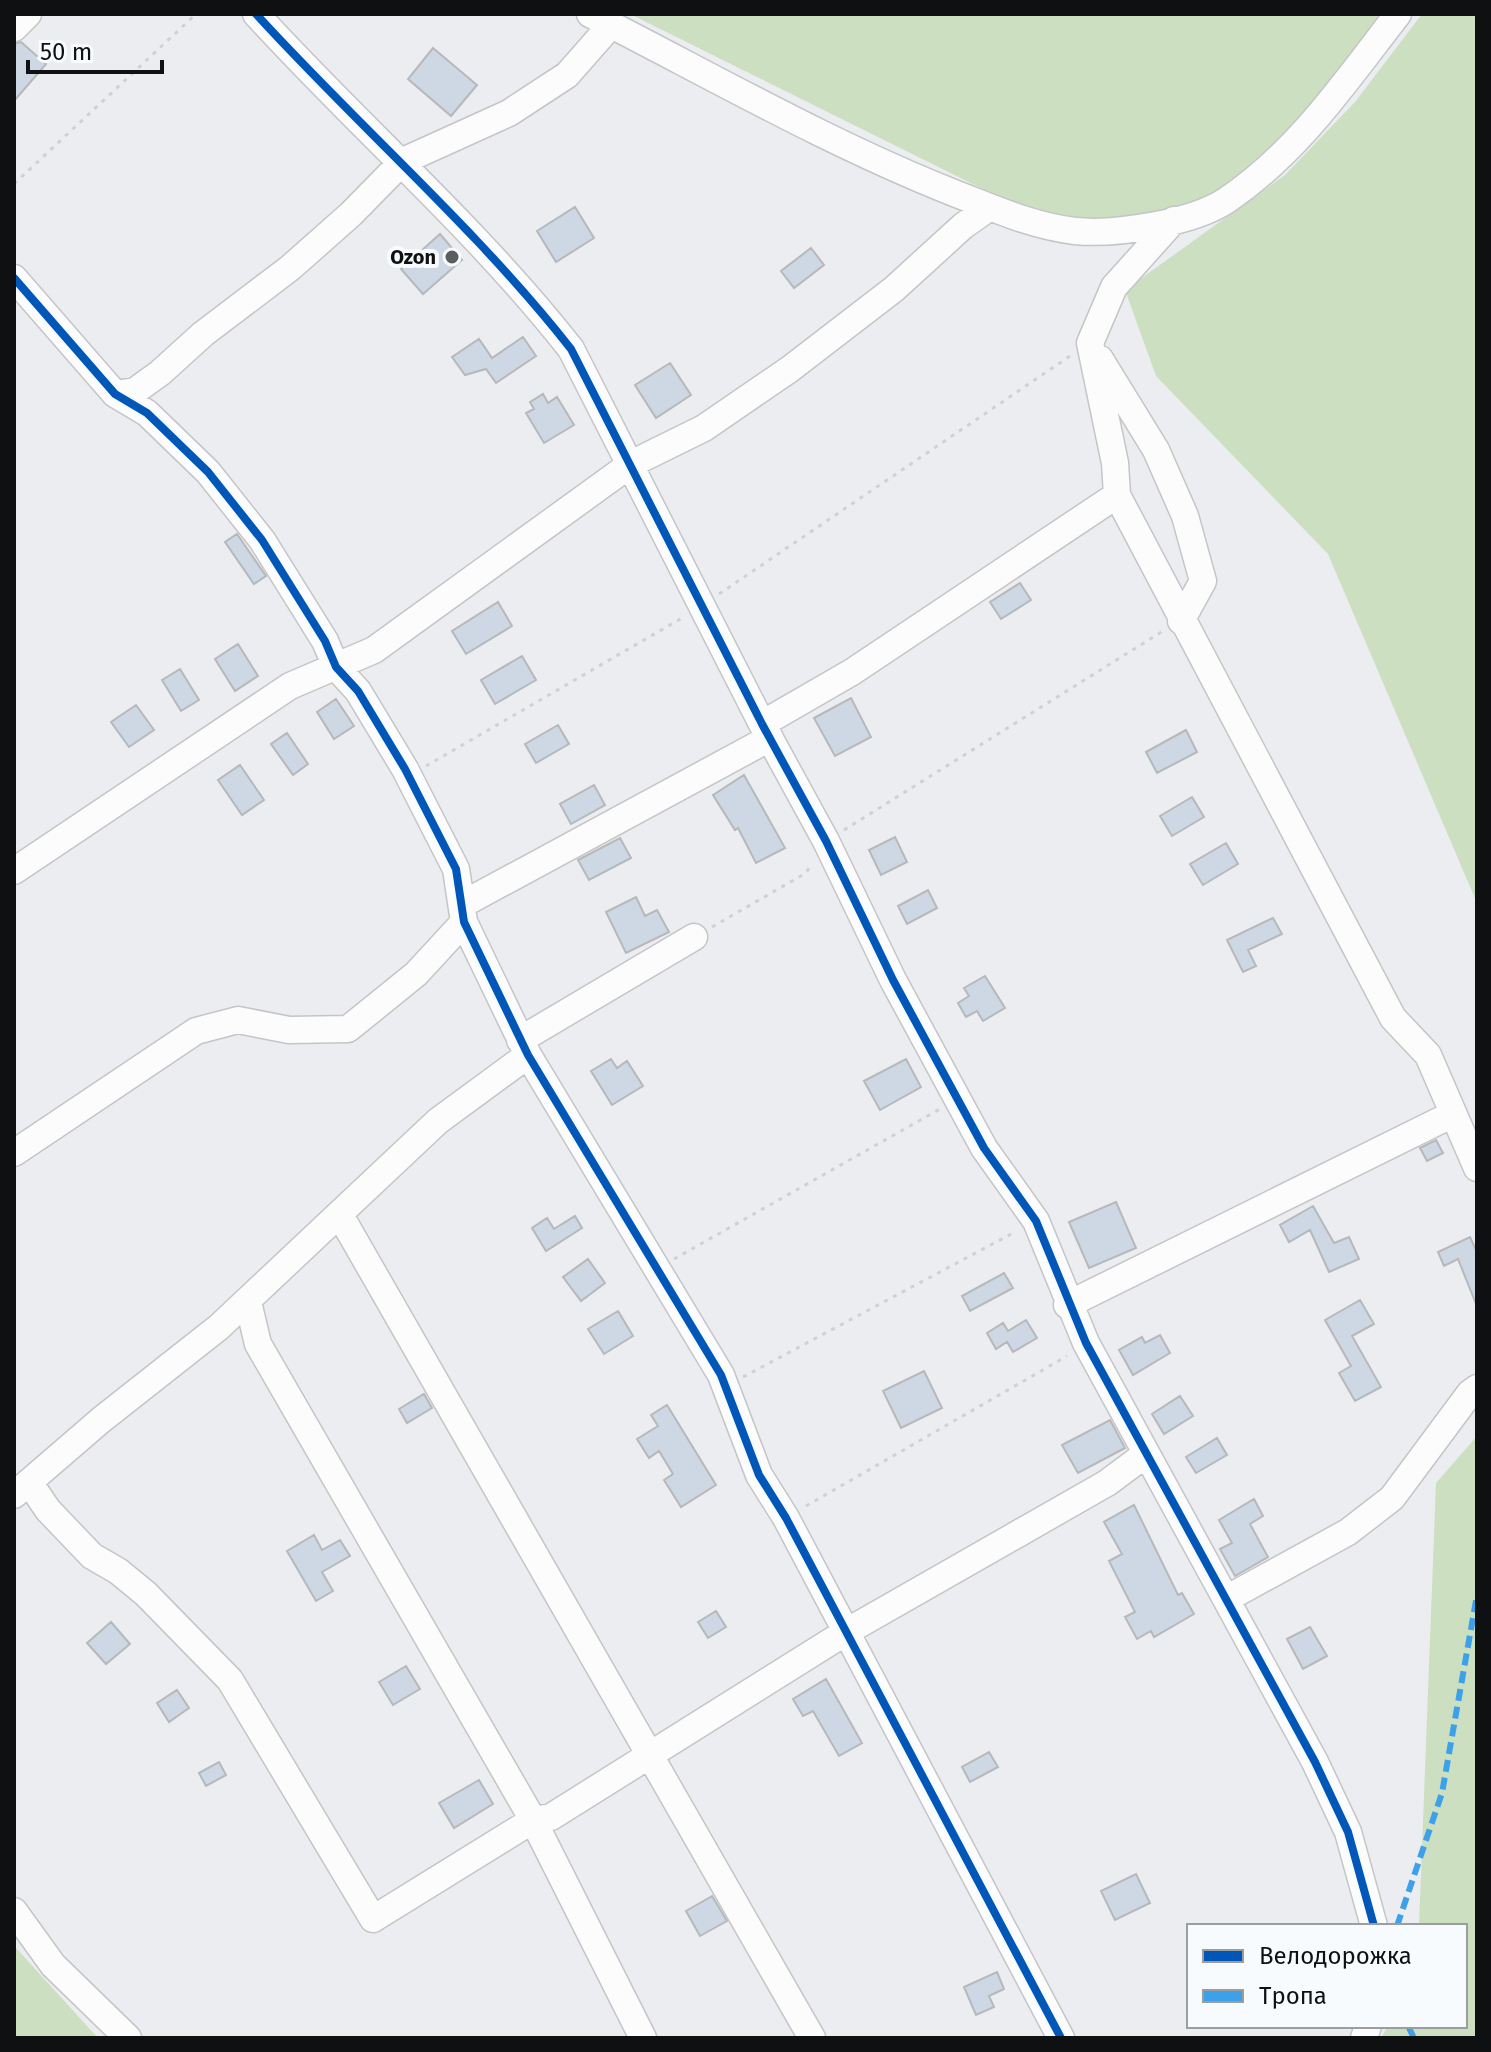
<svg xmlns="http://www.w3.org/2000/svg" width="1491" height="2052" viewBox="0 0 1491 2052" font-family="'Fira Sans',sans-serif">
  <rect width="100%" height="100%" fill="#ebedf0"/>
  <path fill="#cddfc1" d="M630 14H1388L1313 112 1222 193 1174 211 1072 223 1015 205Z
    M1422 14H1477V903L1328 554 1156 376 1125 290 1285 175 1355 102Z
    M1477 1436V2038H1381L1388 2026H1465V1926H1419L1436 1483Z
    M14 1946 16 1948 98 2038H14Z"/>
  <path fill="#cdd8e4" stroke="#b7b8ba" stroke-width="2" d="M21 42 46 64 14 101V44Z
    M433 48 477 85 451 116 408 79Z
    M575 207 594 238 556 262 537 231Z
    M440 234 462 260 423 294 401 269Z
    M811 248 824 265 794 288 781 271Z
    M523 337 536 356 496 383 486 369 465 375 452 357 479 339 492 358Z
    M670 363 691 395 656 418 635 385Z
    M543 394 548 403 557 397 574 425 544 443 526 413 534 409 530 402Z
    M237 534 266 576 254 584 225 542Z
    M1020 583 1031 600 1001 619 990 602Z
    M498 602 512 626 466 654 452 631Z
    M238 644 258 676 235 691 215 659Z
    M522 656 536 680 495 704 481 680Z
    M180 669 199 700 181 711 162 680Z
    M851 698 871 737 835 756 814 718Z
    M336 699 354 726 334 739 317 712Z
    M136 705 154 730 129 747 111 722Z
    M558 725 569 744 536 763 525 744Z
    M1186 730 1197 752 1157 773 1146 752Z
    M287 733 308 764 293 775 271 744Z
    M240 765 264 800 242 815 218 780Z
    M744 775 785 848 756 863 738 828 735 830 713 795Z
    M594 785 605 805 571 824 560 804Z
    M1192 797 1204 817 1172 836 1160 816Z
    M895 837 907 862 881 875 869 850Z
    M620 838 631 858 589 880 578 860Z
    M1226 843 1238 864 1203 885 1190 864Z
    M928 890 937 908 907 924 898 906Z
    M636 897 645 916 657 910 669 932 626 953 606 912Z
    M1273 918 1282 934 1248 950 1256 966 1243 972 1227 940Z
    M985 976 1005 1008 983 1021 977 1011 966 1017 958 1003 969 996 964 988Z
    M611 1059 617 1068 627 1061 643 1086 612 1105 591 1071Z
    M906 1059 921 1087 880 1110 864 1081Z
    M1436 1140 1443 1153 1427 1161 1420 1148Z
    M1116 1202 1136 1248 1089 1268 1069 1222Z
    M1313 1206 1334 1243 1349 1237 1359 1259 1329 1272 1310 1230 1289 1242 1280 1225Z
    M575 1216 582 1228 546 1251 532 1228 547 1218 554 1229Z
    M1470 1237 1477 1252 1476 1304 1458 1259 1444 1266 1438 1252Z
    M588 1259 605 1283 581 1301 563 1277Z
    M1004 1273 1013 1288 970 1311 962 1296Z
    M1360 1300 1374 1324 1352 1336 1381 1387 1355 1401 1339 1373 1351 1366 1325 1320Z
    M618 1311 633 1336 604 1354 588 1329Z
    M1026 1320 1037 1338 1013 1352 1007 1342 996 1349 987 1333 1003 1323 1008 1331Z
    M1160 1335 1170 1353 1133 1375 1119 1350 1142 1337 1145 1343Z
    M924 1371 942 1408 901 1428 883 1391Z
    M424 1394 432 1408 407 1423 399 1409Z
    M1180 1396 1193 1416 1164 1434 1152 1414Z
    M667 1405 716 1485 681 1507 664 1480 673 1474 659 1451 649 1458 637 1439 658 1426 651 1415Z
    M1110 1420 1125 1448 1078 1473 1062 1445Z
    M1217 1438 1227 1455 1196 1473 1186 1457Z
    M1254 1499 1263 1516 1250 1524 1268 1557 1235 1576 1220 1549 1232 1543 1219 1520Z
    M1134 1505 1178 1595 1182 1593 1194 1614 1154 1637 1151 1631 1137 1639 1125 1617 1135 1612 1109 1561 1122 1554 1104 1522Z
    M314 1535 322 1550 340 1540 350 1556 322 1572 333 1591 316 1601 287 1551Z
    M716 1611 726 1627 708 1638 698 1622Z
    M111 1622 130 1644 106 1664 87 1643Z
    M1310 1627 1327 1656 1303 1669 1287 1639Z
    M406 1666 420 1689 393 1705 379 1682Z
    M826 1679 862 1743 839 1756 813 1711 803 1716 793 1699Z
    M177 1690 189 1708 169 1722 157 1703Z
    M989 1752 998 1767 970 1782 962 1767Z
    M219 1762 226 1775 206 1786 199 1773Z
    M479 1780 493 1804 454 1828 439 1803Z
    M1136 1874 1150 1903 1115 1920 1101 1891Z
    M712 1896 727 1921 700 1936 686 1911Z
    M997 1972 1004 1989 989 1996 994 2007 976 2015 964 1987Z"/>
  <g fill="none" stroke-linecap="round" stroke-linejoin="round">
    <defs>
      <path id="minor" d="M256 14C360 128 476 228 571 349L762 724 826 841 893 980 984 1148 1036 1221 1086 1343 1315 1762 1348 1832 1374 1926
        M590 14C710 75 828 143 954 193 993 208 1032 226 1075 231 1115 235 1193 223 1227 200 1299 151 1345 82 1398 14
        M14 28 28 14
        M1174 220 1114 287 1090 343 1115 463 1117 495 1393 1018 1428 1055 1477 1168
        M14 278 115 394 147 413 208 472 262 540 325 641 336 667 358 691 405 769 456 869 464 922 528 1055 721 1375 759 1475 786 1518 1061 2038
        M1100 359 1156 450 1185 516 1203 581 1181 621
        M115 394 135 391 160 373 203 334 290 268 351 214 403 161 509 113 567 75 611 25
        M762 724 852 672 1117 495
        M14 871 290 686 374 650 631 464 704 428 790 369 894 289 963 226 990 207
        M463 904 770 738
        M520 1040 694 937
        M14 1153 196 1031 238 1020 289 1030 348 1029 416 974 464 922
        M340 1215 812 2038
        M248 1302 258 1344 533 1820 643 2038
        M1067 1305 1453 1114
        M29 1482 48 1510 92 1556 118 1571 146 1594 230 1680 373 1919 533 1820 551 1817 846 1632 1107 1483 1146 1454
        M14 1495 101 1420 219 1327 438 1121 528 1055
        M1226 1599 1348 1532 1392 1498 1470 1393 1477 1388
        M14 1911 53 1965 128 2038
        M1364 2038 1368 2026"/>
    </defs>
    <use href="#minor" stroke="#c4c5c7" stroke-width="29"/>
    <path stroke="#d1d1d1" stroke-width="3" stroke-dasharray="4 6" stroke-linecap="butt" d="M14 184 196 14
      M719 594 1070 356
      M426 766 682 618
      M844 830 1163 631
      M712 927 806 873 812 863
      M674 1259 940 1109
      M743 1377 1015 1232
      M806 1506 1067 1356"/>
    <use href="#minor" stroke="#fcfcfd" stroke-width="26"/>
    <path stroke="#3da1ea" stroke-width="6" stroke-dasharray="12 6" stroke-linecap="butt" d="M1397 1926 1442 1793 1477 1595
      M1408 2026 1414 2038"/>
    <defs>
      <path id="cycleway" d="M256 14C360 128 476 228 571 349L762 724 826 841 893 980 984 1148 1036 1221 1086 1343 1315 1762 1348 1832 1374 1926
        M14 278 115 394 147 413 208 472 262 540 325 641 336 667 358 691 405 769 456 869 464 922 528 1055 721 1375 759 1475 786 1518 1061 2038"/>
    </defs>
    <use href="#cycleway" stroke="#f8fbfe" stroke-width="13"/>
    <use href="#cycleway" stroke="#0057b8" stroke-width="8"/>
  </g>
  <circle fill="#5c5d5f" stroke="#f8fbfe" stroke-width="3" cx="452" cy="257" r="8"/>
  <g text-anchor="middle" stroke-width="8" stroke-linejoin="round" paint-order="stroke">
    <g font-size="20" font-weight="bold" fill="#0f1011" stroke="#f8fbfe" text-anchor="end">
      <text x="436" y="264">Ozon</text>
    </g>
  </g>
  <rect width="1491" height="2052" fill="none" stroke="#0f1011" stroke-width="32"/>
  <rect x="1187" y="1924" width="280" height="104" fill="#f8fbfe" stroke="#9b9d9f" stroke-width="2"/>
  <rect x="1203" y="1950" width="40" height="12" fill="#0057b8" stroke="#9b9d9f" stroke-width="2"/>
  <text x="1259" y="1964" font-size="24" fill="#0f1011">Велодорожка</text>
  <rect x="1203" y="1990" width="40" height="12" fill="#3da1ea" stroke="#9b9d9f" stroke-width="2"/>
  <text x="1259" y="2004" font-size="24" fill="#0f1011">Тропа</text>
  <path d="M28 60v12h134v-12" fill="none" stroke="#0f1011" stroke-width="4"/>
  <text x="40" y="60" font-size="24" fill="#0f1011" stroke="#f8fbfe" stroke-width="6" paint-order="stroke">50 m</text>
</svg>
